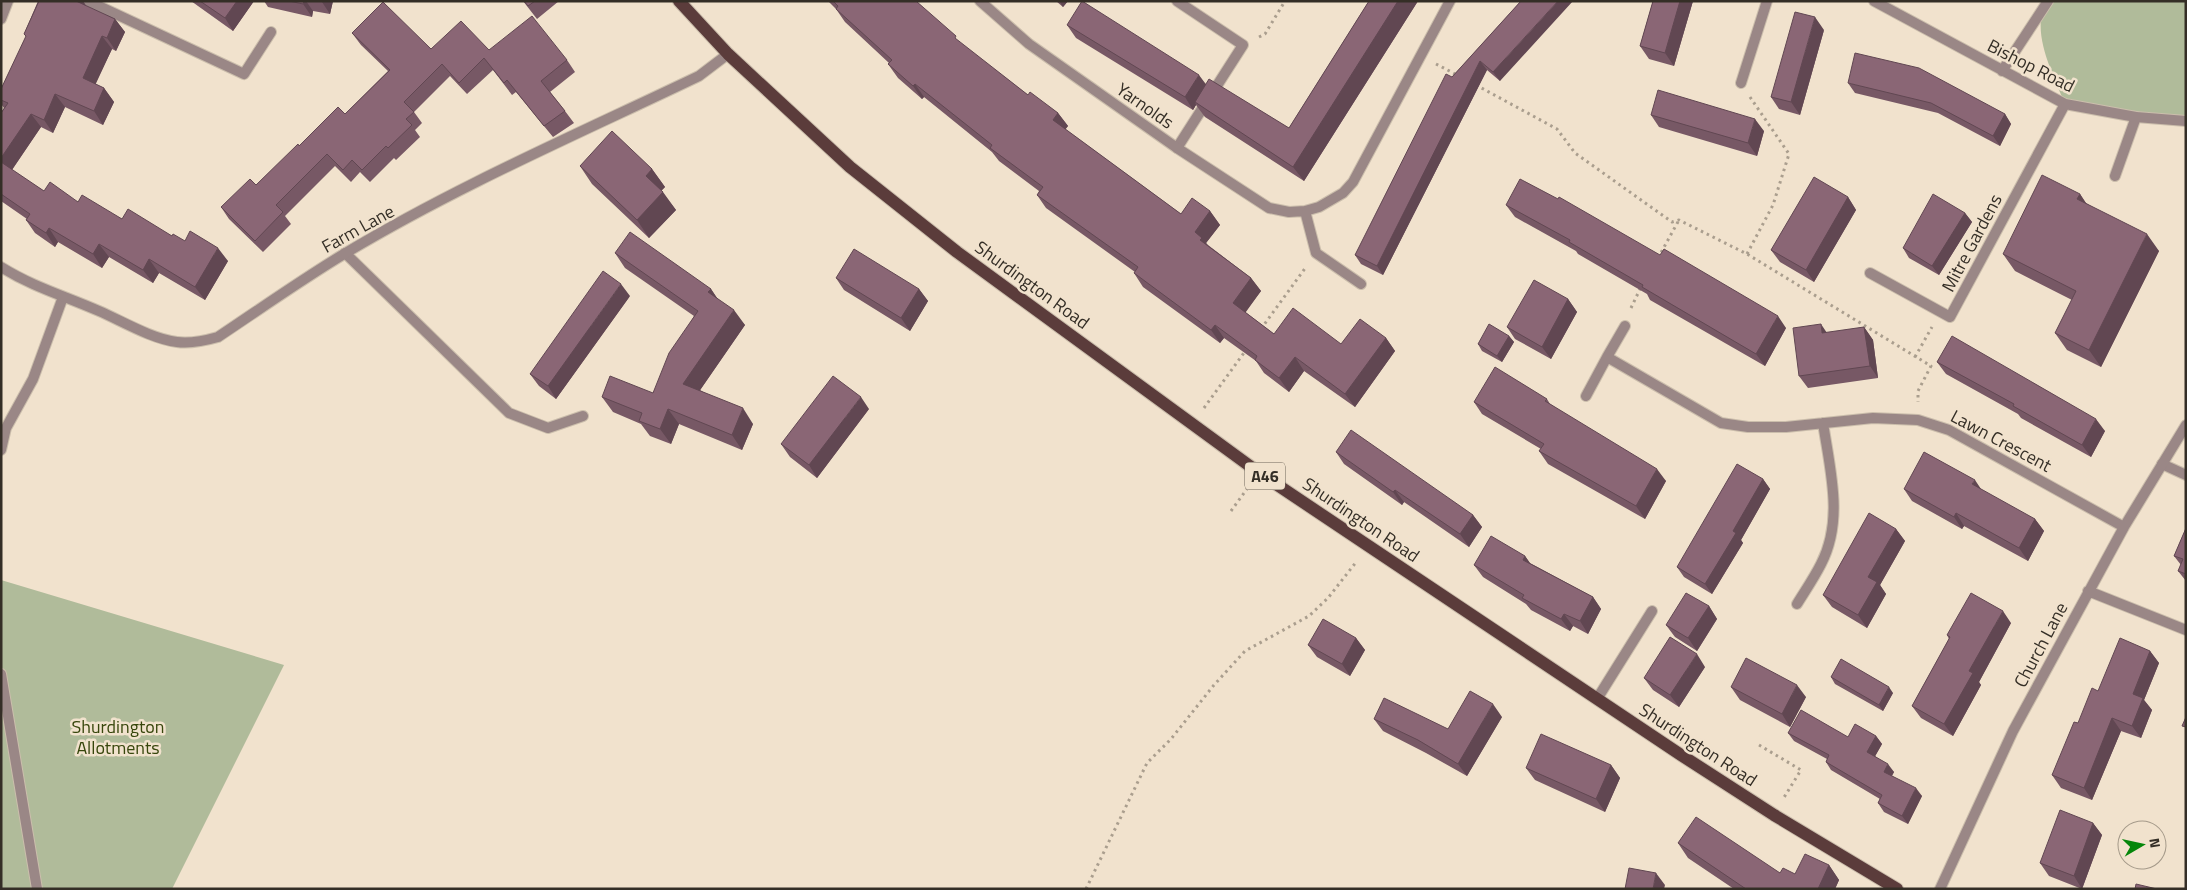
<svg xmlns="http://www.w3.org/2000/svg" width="2187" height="890" viewBox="0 0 2187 890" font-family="'Titillium Web',sans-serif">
  <rect width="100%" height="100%" fill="#f1e2cd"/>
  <path fill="#b0bb9a" d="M2048 1H2186V121L2065 104C2054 76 2028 28 2048 1Z
    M1 580 284 665 172 889H1Z"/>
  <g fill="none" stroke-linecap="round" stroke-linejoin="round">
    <defs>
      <path id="service" d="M88 1 244 74 271 32
        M1177 1 1243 45 1177 148
        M2115 176 2136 117
        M345 253 509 413 548 428 583 416
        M1 450 6 428 33 379 63 297
        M2162 464 2186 475
        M1 674 37 889"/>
      <path id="minor" d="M980 1 1029 44 1177 148 1269 208 1289 212 1305 211 1319 207 1343 193 1353 182 1450 1
        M1874 1 2065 104 2136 117 2186 121
        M1 19 8 1
        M2002 71 2048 1
        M1741 83 1767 1
        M1305 211 1316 253 1361 284
        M1 267C33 287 65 296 99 311 122 321 152 339 177 342 191 344 204 341 218 337 260 309 301 280 344 254 457 186 580 133 699 76L728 54
        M1870 273 1950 317 2065 104
        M1625 326 1607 357 1721 423 1748 427H1786L1873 418 1918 420 1949 430 2124 527
        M1586 396 1607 357
        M2088 591 2186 630
        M1797 604C1805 591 1814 578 1821 564 1844 520 1830 470 1823 423
        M1597 699 1652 611
        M1940 889 2013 731 2124 527 2186 425"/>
      <path id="primary" d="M679 1 728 54 850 167 957 252 1258 472 1681 755 1774 815 1897 889"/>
    </defs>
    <use href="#service" stroke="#cbbeac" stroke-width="12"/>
    <use href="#minor" stroke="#cbbeac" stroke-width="12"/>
    <use href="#primary" stroke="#cbbeac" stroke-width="14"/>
    <path stroke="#aa9e8e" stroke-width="3" stroke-dasharray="2.5 4" stroke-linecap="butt" d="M1259 37 1265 34 1285 1
      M1436 64 1457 75
      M1476 85 1557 129 1575 153 1672 222 1679 220 1747 254 1931 366 1918 391V402
      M1747 254 1773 205 1789 154 1750 97
      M1658 258 1679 220
      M1631 308 1641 287
      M1261 329 1306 267
      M1915 357 1932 327
      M1204 408 1246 350
      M1231 511 1247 489
      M1759 745 1801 770 1783 799
      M1086 889 1147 763 1171 739 1214 685 1245 651 1309 616 1328 598 1357 561"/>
    <use href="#service" stroke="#9a8786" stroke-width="10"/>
    <use href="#minor" stroke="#9a8786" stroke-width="10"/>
    <use href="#primary" stroke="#5b3c3b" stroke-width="12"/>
  </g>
  <path fill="#775865" d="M38 1H83L86 6 115 19 125 32 116 51 112 49 95 84 104 88 114 102 103 125 65 107 53 133 41 127 12 170 44 191 78 202 122 219 172 236 228 261 205 300 159 273 153 283 109 257 102 268 58 242 55 247 35 233 26 220 27 219 1 201V113L4 108 1 104V89L26 37 24 34Z
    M191 1H254L233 31Z
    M264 1H333L330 14 313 11 312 17 268 7Z
    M523 1H559L537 19Z
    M828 1H916L959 42 1028 95 1058 113 1068 126 1065 129 1181 214 1210 211 1220 225 1206 243 1208 245 1251 278 1261 291 1245 312 1274 334 1341 344 1386 338 1395 351 1355 407 1304 371 1289 392 1264 373 1256 361 1224 338 1220 343 1143 287 1134 273 1135 272 1046 208 1037 195 1039 191 999 161 992 152 924 97 922 99 898 78 888 64 889 63 845 22 836 9Z
    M1056 1H1068L1063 7Z
    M1369 1H1418L1304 181 1205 117 1196 105 1193 110 1076 38 1067 25 1206 84 1289 128Z
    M1521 1 1500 81 1487 70 1383 275 1361 264 1355 255 1452 77Z
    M1653 1H1693L1674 66 1649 59 1640 46Z
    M1824 30 1800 115 1779 109 1771 97Z
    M352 33 431 49 489 50 567 60 575 72 550 92 565 111 574 123 553 137 516 92 512 95 493 70 467 94 450 76 414 112 422 123 415 130 420 137 396 160 394 158 370 182 360 172 351 182 335 166 285 216 291 224 263 252 229 219 221 207 256 185 299 146 345 114 388 71 361 45Z
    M1848 83 2005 114 2011 124 2000 146 1938 113 1855 93Z
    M1651 115 1764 131 1757 156 1659 127Z
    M580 166 652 169 665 187 661 191 676 210 649 238 592 184Z
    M2080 194 2086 203 2159 251 2101 367 2067 350 2055 333 2072 300 2015 271 2003 254Z
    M1848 197 1856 210 1814 282 1780 262 1771 250Z
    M1506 205 1786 328 1765 366 1650 300 1647 294 1578 254 1576 251 1515 217Z
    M1965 213 1972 222 1939 275 1909 258 1903 248Z
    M615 253 711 289 717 298 745 325 700 390 753 424 742 450 679 424 671 444 650 436 641 424 613 412 602 397 653 393 694 316 625 268Z
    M836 278 919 289 928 301 910 331 844 290Z
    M630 296 556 399 539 386 530 374Z
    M1568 299 1577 312 1551 359 1515 339 1507 327Z
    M1864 327 1873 340 1878 378 1808 388 1799 376 1827 333Z
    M1509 336 1514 342 1502 362 1482 351 1478 344Z
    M1937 362 2105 431 2091 457 2021 418 2018 414 1946 374Z
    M1547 399 1550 404 1666 481 1645 519 1548 464 1539 451 1541 449 1482 414 1474 402Z
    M869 409 817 478 790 457 781 444Z
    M1336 452 1473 515 1482 527 1469 547 1404 502 1402 505 1344 464Z
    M1763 479 1770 489 1741 540 1743 543 1712 594 1684 577 1677 567Z
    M1904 489 2035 519 2044 531 2028 561 1964 526 1962 529 1912 501Z
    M2186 528V581L2178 571 2181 565 2174 556Z
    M1896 529 1905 541 1880 585 1886 594 1867 628 1832 607 1823 595Z
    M1525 556 1530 563 1593 597 1601 609 1588 634 1573 626 1570 631 1531 610 1526 604 1483 577 1474 565Z
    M1709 606 1717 619 1697 651 1675 637 1666 625Z
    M2011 623 1979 682 1981 685 1953 736 1921 718 1912 706 1949 639 1947 635Z
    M1356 638 1365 650 1350 676 1317 657 1308 645Z
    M2150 651 2159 663 2144 700 2152 710 2141 738 2121 731 2092 800 2061 788 2052 775 2098 691Z
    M1705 667 1679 707 1653 690 1644 678Z
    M1831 677 1893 693 1883 711 1835 684Z
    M1731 687 1806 697 1790 727 1740 700Z
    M1502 717 1467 776 1426 753 1383 731 1374 719 1448 729Z
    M1788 733 1848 737 1876 736 1882 744 1875 756 1894 772 1892 776 1922 796 1908 824 1884 812 1878 803 1880 799 1831 770 1826 762 1827 759 1794 741Z
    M1611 765 1620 778 1605 812 1535 780 1526 768Z
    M2093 823 2102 835 2082 889 2049 876 2040 863Z
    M1678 843 1780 873 1795 874 1829 865 1839 880 1835 889H1734L1688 858Z"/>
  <path fill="#614752" d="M76 1H83L88 9Z
    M237 1H254L233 31 225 18Z
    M304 1H306L313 11 312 17 303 4Z
    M322 1H333L330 14 322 2Z
    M1059 1H1068L1063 7Z
    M1398 1H1418L1304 181 1293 167Z
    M1558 1H1573L1500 81 1493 72Z
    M1680 1H1693L1674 66 1665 53Z
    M1815 17 1824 30 1800 115 1791 102Z
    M115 19 125 32 116 51 107 38Z
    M102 36 112 49 92 92 83 78Z
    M1480 61 1487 70 1383 275 1377 266Z
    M1199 75 1208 87 1195 102 1196 105 1193 110 1185 97Z
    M915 84 924 97 922 99 913 86Z
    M104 88 114 102 103 125 94 111Z
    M55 94 65 107 53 133 44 120Z
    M1058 113 1068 126 1062 134 1053 120Z
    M31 114 41 127 9 174 1 164V158Z
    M2005 114 2011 124 2000 146 1993 136Z
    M1755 119 1764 131 1757 156 1748 143Z
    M652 169 665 187 658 194 646 176Z
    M663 192 676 210 649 238 637 220Z
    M2080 194 2091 211 2077 199Z
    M1848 197 1856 210 1814 282 1806 270Z
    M1210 211 1220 225 1206 243 1212 251 1210 254 1195 232Z
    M1965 213 1972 222 1939 275 1932 266Z
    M49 228 58 242 55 247 46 233Z
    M2147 234 2159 251 2101 367 2089 350Z
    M99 244 109 257 102 268 93 254Z
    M218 248 228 261 205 300 195 287Z
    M149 259 159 273 153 283 143 270Z
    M1251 278 1261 291 1243 316 1233 303Z
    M621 284 630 296 556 399 548 386Z
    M711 289 721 304 708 292Z
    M919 289 928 301 910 331 901 318Z
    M1568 299 1577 312 1551 359 1542 347Z
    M734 310 745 325 694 399 683 384Z
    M1778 316 1786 328 1765 366 1756 354Z
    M1821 324 1829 336 1822 333Z
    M1215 325 1224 338 1220 343 1211 330Z
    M1864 327 1873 340 1878 378 1870 366Z
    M1509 336 1514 342 1502 362 1497 356Z
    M1386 338 1395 351 1355 407 1345 394Z
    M1295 357 1304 371 1289 392 1279 378Z
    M861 397 869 409 817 478 809 465Z
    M743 408 753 424 742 450 732 435Z
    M668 409 679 424 671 444 660 429Z
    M2096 419 2105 431 2091 457 2082 445Z
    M1657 469 1666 481 1645 519 1636 506Z
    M1763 479 1770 489 1741 540 1743 543 1712 594 1705 584 1733 531Z
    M1975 480 1983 492 1972 484Z
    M1395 490 1404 502 1402 505 1393 492Z
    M1956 513 1964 526 1962 529 1954 517Z
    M1473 515 1482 527 1469 547 1460 534Z
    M2035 519 2044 531 2028 561 2019 548Z
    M1896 529 1905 541 1880 585 1886 594 1867 628 1858 615 1868 577Z
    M1525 556 1534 569 1523 560Z
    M1593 597 1601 609 1588 634 1580 621Z
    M1709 606 1717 619 1697 651 1688 638Z
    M2003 611 2011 623 1979 682 1981 685 1953 736 1944 724 1969 671Z
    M1564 614 1573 626 1570 631 1561 619Z
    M1356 638 1365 650 1350 676 1342 664Z
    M2150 651 2159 663 2144 700 2152 710 2141 738 2132 726 2133 694Z
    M1697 654 1705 667 1679 707 1670 695Z
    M1797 685 1806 697 1790 727 1782 714Z
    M1889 687 1893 693 1883 711 1879 705Z
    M1493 704 1502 717 1467 776 1458 764Z
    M2112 718 2121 731 2092 800 2084 788Z
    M1876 736 1882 744 1873 760 1867 752Z
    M1888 764 1894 772 1889 780 1884 772Z
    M1611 765 1620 778 1605 812 1596 799Z
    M1916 788 1922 796 1908 824 1902 816Z
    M2093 823 2102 835 2082 889 2074 876Z
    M1829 865 1839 880 1835 889H1818Z
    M1656 873 1665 885 1664 889H1653Z"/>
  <path fill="#8a6675" stroke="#614752" d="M39 1H76L115 19 107 38 102 36 83 78 104 88 94 111 55 94 44 120 31 114 1 158V113L8 103 1 100V89L26 36 24 34Z
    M200 1H237L225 18Z
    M289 1H304L303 4Z
    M524 1H535L528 6Z
    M833 1H916L956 36 955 38 1028 95 1030 92 1058 113 1053 120 1181 214 1192 198 1210 211 1195 232 1202 238 1200 240 1251 278 1233 303 1274 334 1293 308 1341 344 1360 319 1386 338 1345 394 1295 357 1279 378 1255 360 1257 356 1215 325 1211 330 1134 273 1138 267 1037 195 1043 187 990 148 992 145 915 84 913 86 888 64 892 60 836 9 838 6Z
    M1082 1 1199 75 1185 97 1067 25Z
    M1369 1H1398L1293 167 1195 102 1209 79 1289 128Z
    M1521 1H1558L1493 72 1480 61 1377 266 1355 255 1446 74 1452 77Z
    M1653 1H1680L1665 53 1640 46Z
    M383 2 431 49 461 21 489 50 532 16 567 60 541 81 565 111 544 126 507 80 504 83 484 58 459 83 442 64 404 102 414 112 406 119 412 125 388 148 386 146 362 170 352 160 343 170 327 154 276 205 283 212 255 241 221 207 250 179 256 185 298 144 299 146 338 107 345 114 390 70 352 33Z
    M1795 12 1815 17 1791 102 1771 97Z
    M1855 53 1919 68 2005 114 1993 136 1931 103 1848 83Z
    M1658 90 1755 119 1748 143 1651 115Z
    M612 131 652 169 646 176 663 192 637 220 580 166Z
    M1 162 44 191 50 182 78 202 82 195 122 219 128 209 172 236 173 234 185 241 190 231 218 248 195 287 149 259 143 270 99 244 93 254 49 228 46 233 26 220 30 214 1 194Z
    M2042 175 2080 194 2077 199 2147 234 2089 350 2055 333 2076 291 2003 254Z
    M1814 177 1848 197 1806 270 1771 250Z
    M1520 179 1558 199 1559 197 1660 255 1664 249 1778 316 1756 354 1642 287 1643 285 1569 242 1570 240 1506 205Z
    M1933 194 1965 213 1932 266 1903 248Z
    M630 232 711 289 708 292 734 310 683 384 743 408 732 435 668 409 660 429 639 421 642 413 602 397 610 376 653 393 669 353 698 311 615 253Z
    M854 249 919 289 901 318 836 278Z
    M603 271 621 284 548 386 530 374Z
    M1534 280 1568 299 1542 347 1507 327Z
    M1489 324 1509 336 1497 356 1478 344Z
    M1821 324 1822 333 1864 327 1870 366 1799 376 1793 328Z
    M1952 336 2096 419 2082 445 2013 406 2014 404 1937 362Z
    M1495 367 1547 399 1545 401 1657 469 1636 506 1539 451 1544 444 1474 402Z
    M833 376 861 397 809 465 781 444Z
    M1351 430 1473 515 1460 534 1395 490 1393 492 1336 452Z
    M1924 452 1975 480 1972 484 2035 519 2019 548 1956 513 1954 517 1904 489Z
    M1737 464 1763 479 1733 531 1736 533 1705 584 1677 567Z
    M1869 513 1896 529 1868 577 1877 582 1858 615 1823 595Z
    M2186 528V574L2178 571 2183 559 2174 556Z
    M1491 536 1525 556 1523 560 1593 597 1580 621 1564 614 1561 619 1522 598 1524 595 1474 565Z
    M1686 593 1709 606 1688 638 1666 625Z
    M1971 593 2003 611 1969 671 1973 673 1944 724 1912 706 1950 637 1947 635Z
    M1323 619 1356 638 1342 664 1308 645Z
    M1670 637 1697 654 1670 695 1644 678Z
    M2120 638 2150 651 2133 694 2143 698 2132 726 2112 718 2084 788 2052 775 2074 722 2078 723 2092 688 2098 691Z
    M1746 658 1797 685 1782 714 1731 687Z
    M1841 659 1889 687 1879 705 1831 677Z
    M1470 691 1493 704 1458 764 1418 740 1374 719 1384 698 1448 729Z
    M1801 710 1848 737 1855 724 1876 736 1867 752 1888 764 1884 772 1916 788 1902 816 1878 803 1882 795 1826 762 1829 755 1788 733Z
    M2186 717V727L2182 726Z
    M1541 734 1611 765 1596 799 1526 768Z
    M2060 810 2093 823 2074 876 2040 863Z
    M1696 817 1780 873 1783 868 1795 874 1805 854 1829 865 1818 889H1746L1678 843Z
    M1629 868 1656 873 1653 889H1625Z
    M2136 884 2157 889H2135Z"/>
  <g text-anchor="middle" stroke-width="5" stroke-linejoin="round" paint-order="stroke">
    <rect fill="#f1e2cd" stroke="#6d6458" stroke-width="1" x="1245" y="462.5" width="40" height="27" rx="4"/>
    <g font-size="16" font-weight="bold" fill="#342e26">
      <text x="1265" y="482">A46</text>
    </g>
    <g font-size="18" fill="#342e26" stroke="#f1e2cd">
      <text transform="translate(2031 66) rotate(27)" y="6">Bishop Road</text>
      <text transform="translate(1145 106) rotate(35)" y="6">Yarnolds</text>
      <text transform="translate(358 229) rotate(-29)" y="6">Farm Lane</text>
      <text transform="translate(1972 243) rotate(-62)" y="6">Mitre Gardens</text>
      <text transform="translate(1032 285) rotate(36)" y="6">Shurdington Road</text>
      <text transform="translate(2001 441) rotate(28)" y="6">Lawn Crescent</text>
      <text transform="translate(1361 520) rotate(34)" y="6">Shurdington Road</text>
      <text transform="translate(2041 645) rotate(-62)" y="6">Church Lane</text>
      <text transform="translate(1698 745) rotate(33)" y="6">Shurdington Road</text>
    </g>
    <g font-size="18" fill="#37460c" stroke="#f1e2cd">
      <text x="118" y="733">Shurdington<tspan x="118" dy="21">Allotments</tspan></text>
    </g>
  </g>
  <rect width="2187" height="890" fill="none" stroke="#342e26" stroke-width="5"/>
  <g transform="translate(2142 845) rotate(81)"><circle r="24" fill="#f1e2cd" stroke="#a59a8a"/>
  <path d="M0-4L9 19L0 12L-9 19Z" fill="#05860a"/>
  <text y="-8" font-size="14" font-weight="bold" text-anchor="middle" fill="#342e26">N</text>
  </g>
</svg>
